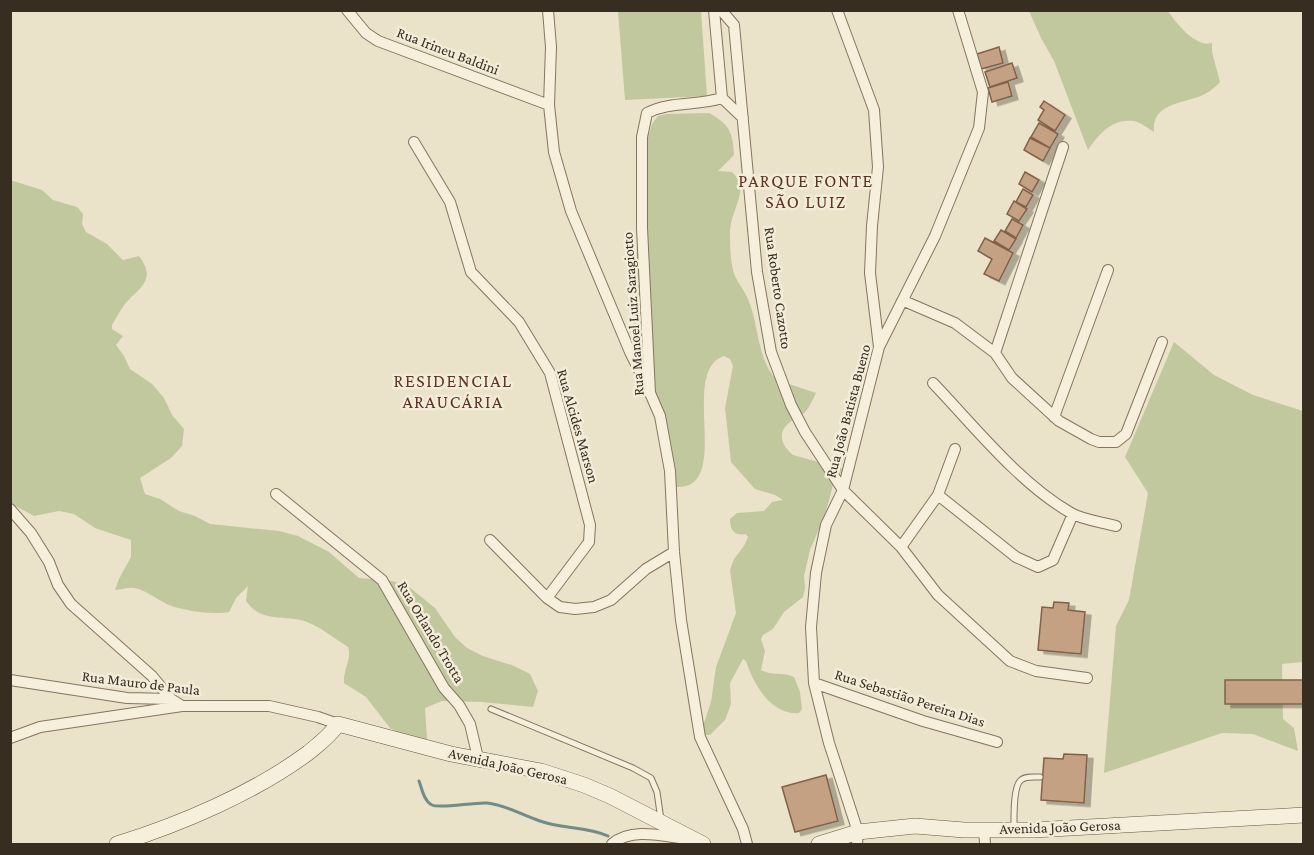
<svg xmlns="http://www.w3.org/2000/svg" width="1314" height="855" viewBox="0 0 1314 855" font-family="'Crimson Pro',serif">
  <defs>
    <filter id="shadow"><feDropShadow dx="6" dy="3.5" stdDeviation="0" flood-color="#0004"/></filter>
  </defs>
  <rect width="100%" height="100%" fill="#eae2c9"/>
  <path fill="#c1c89e" d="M618 11H701L707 96 625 100Z
    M1029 11H1168C1176 23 1196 48 1212 43V52L1220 82C1216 86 1211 91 1205 94 1185 104 1151 102 1154 132 1148 128 1140 122 1133 121 1112 118 1098 135 1088 150L1054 61 1041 38Z
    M709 113C729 124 733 132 734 155L718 171 732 172C735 175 739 180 740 184 743 195 731 216 730 229 730 241 730 258 733 270 735 280 744 289 748 299 760 327 756 361 780 384H789L816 393C813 399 810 406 806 411 802 416 795 418 790 422 776 433 782 446 793 455L844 469 834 481 825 515 810 550 804 576 805 588 803 597 784 612 773 629 763 635 761 639 765 651 761 670C770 676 783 672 794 677L800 692 802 709 799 713C771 716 753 683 746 661L743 659 730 683 731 704 725 720 710 735H706L703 732V726L711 702 716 667 736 613 730 570 734 559 744 546 748 537 746 534C735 536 730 531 730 519L737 513 764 511 772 502 783 500 775 495 755 489 731 462 725 408 733 366 730 359 724 356C678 371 734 490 676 487L644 351 633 340 635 326 628 302 636 267 641 161 652 124 658 116 667 114Z
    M10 180 42 190 53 200 77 207 83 214 82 224 86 232 107 244 123 260 139 256C157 280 140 287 125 304 120 311 116 318 112 325V329L123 336 116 345 124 356 130 369 152 384 164 398 172 415 184 429 182 446 171 458 140 478 145 494 160 499 179 511 195 516 210 524 279 531 298 536 329 552 359 578 392 581 408 586 435 608 455 637 467 648 483 656 514 666 530 674 538 691 533 707 481 702 442 701 425 708 427 738 425 743H418L390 728 366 697 344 683C343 670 352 659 348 647 335 639 321 627 307 622 285 614 262 624 246 601L248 586 236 598 229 612C213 615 185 611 169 605 158 600 146 590 134 588 129 587 121 590 115 590L119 579 131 557V540L95 528 74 514 59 511 34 516 12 504Z
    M1174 342 1214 375 1253 395 1303 411V662L1282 664 1283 719 1294 728 1298 751 1253 734 1222 733 1104 773 1116 626 1129 600 1148 493 1125 457Z"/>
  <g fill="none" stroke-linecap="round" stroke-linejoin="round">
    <path stroke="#718d87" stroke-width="3" d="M419 781C422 789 424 801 432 805 440 809 474 802 487 803 506 805 522 815 540 821 561 829 587 826 608 836"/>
  </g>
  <path fill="#c5a183" stroke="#826148" stroke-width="1.5" filter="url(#shadow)" d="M999 47 1003 63 981 69 977 54Z
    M1012 63 1017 78 990 87 985 72Z
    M1008 82 1012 96 992 102 988 88Z
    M1044 101 1065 115 1055 131 1038 120 1044 110 1040 107Z
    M1039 123 1058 134 1050 148 1031 137Z
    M1030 138 1050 148 1043 161 1024 150Z
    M1025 172 1039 180 1032 192 1019 184Z
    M1023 189 1033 195 1026 207 1016 202Z
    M1014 201 1027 209 1019 221 1007 214Z
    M1012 219 1023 225 1016 238 1005 231Z
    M1001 230 1016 239 1009 250 994 241Z
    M985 238 1013 253 999 281 984 274 992 259 978 251Z
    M1054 602 1069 603 1068 610 1085 612 1081 654 1038 650 1042 607 1053 608Z
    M1225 680H1304V704H1225Z
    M1064 754 1087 755 1084 803 1041 800 1044 758 1063 759Z
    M826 775 838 821 795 832 782 787Z"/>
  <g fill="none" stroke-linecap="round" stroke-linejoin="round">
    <defs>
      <path id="service" d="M491 709 633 768 651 778 657 792 661 820
        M1014 829C1014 818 1013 786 1021 780 1025 776 1034 777 1040 777"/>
      <path id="minor" d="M347 10 366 33 378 41 549 105
        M548 10 551 47 549 105 554 152 571 211 630 352 649 390
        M714 10 722 98C697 106 671 101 647 113L642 137V228L650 393 660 416 670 471 674 552 681 620 700 737 743 829 747 844
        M721 10 734 25 757 272 771 352 791 405 805 432 843 490 901 547 938 595 1010 661 1036 671 1087 678
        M837 10 874 110 878 167 872 226 870 273 879 347
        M722 98 743 118
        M414 142 450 202 471 272 519 322 550 373 590 525 589 542 547 598
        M904 301 955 323 995 353 1012 378 1059 421 1091 439 1099 442H1116L1126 434 1162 342
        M995 353 1063 147
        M933 383C975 427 1019 483 1071 513 1083 520 1102 522 1116 526
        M1054 417 1108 270
        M276 494 382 580 444 688 459 705 470 724 478 758
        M938 495 1016 557 1038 567 1053 560 1073 514
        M10 509 31 533 49 562 58 585 71 604 152 676 171 699
        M490 540 547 598 560 607 575 609 594 607 611 600 646 569 674 552
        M901 547 938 495 955 449
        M10 680 127 698 171 699 182 706H269L318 717 338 724
        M814 683 923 721 997 742
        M10 738 40 727 182 706
        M984 830 985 844
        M612 844C631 827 663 836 686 839
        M857 844 858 832 829 743 814 683 811 627 816 573 826 525 843 490 879 347 935 236 979 128 983 92 958 10"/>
      <path id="secondary" d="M117 844C181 824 254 793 308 753 319 744 330 736 338 724L451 754 541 771 584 785 610 796 703 844
        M819 844 858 832 915 826 964 830H1034L1304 815"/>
    </defs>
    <use href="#service" stroke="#85755f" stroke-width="7"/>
    <use href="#minor" stroke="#85755f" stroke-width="12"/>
    <use href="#secondary" stroke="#675642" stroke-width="16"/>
    <use href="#service" stroke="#f6efdc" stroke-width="5"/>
    <use href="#minor" stroke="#f6efdc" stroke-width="10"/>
    <use href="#secondary" stroke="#f6efdc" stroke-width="15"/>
  </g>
  <g text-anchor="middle" stroke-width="5" stroke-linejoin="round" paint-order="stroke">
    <g font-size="15" fill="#372d21" stroke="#f3ecd8">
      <text transform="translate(448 51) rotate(21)" y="5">Rua Irineu Baldini</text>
      <text transform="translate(778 288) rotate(82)" y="5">Rua Roberto Cazotto</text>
      <text transform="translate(633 314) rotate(-94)" y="5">Rua Manoel Luiz Saragiotto</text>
      <text transform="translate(848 411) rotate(-75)" y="5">Rua João Batista Bueno</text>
      <text transform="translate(578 426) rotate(74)" y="5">Rua Alcides Marson</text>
      <text transform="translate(431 632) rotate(59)" y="5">Rua Orlando Trotta</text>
      <text transform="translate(141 683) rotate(7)" y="5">Rua Mauro de Paula</text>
      <text transform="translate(910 698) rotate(18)" y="5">Rua Sebastião Pereira Dias</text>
      <text transform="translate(508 766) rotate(13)" y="5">Avenida João Gerosa</text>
      <text transform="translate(1060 827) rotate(-2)" y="5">Avenida João Gerosa</text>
    </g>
    <g font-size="18" letter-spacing="1.5" fill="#5f3425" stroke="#f3ecd8">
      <text x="806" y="187">PARQUE FONTE<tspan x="806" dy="21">SÃO LUIZ</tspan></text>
      <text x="453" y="387">RESIDENCIAL<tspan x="453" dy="21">ARAUCÁRIA</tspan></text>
    </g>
  </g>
  <rect width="1314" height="855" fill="none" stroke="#372d21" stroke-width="24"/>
</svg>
